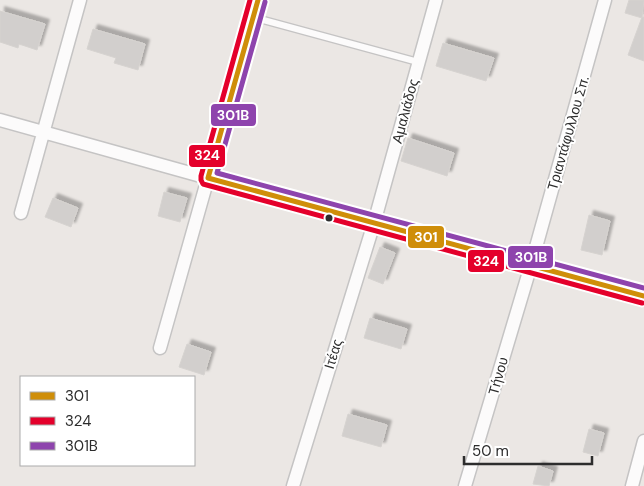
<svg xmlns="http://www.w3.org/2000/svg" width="644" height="486" viewBox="0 0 644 486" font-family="'DM Sans',sans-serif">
  <defs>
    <filter id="shadow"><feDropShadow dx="4.5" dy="-4.5" stdDeviation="1" flood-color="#0004"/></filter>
  </defs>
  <rect width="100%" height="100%" fill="#ebe7e4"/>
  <path fill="#d2cfcd" stroke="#d6d3d0" filter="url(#shadow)" d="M629 0H644L642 18 625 13Z
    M0 11 45 24 37 50 19 44 18 48 0 42Z
    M642 17H644V61L628 55Z
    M93 29 145 44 138 70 114 63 116 58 87 49Z
    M443 43 494 58 486 81 436 66Z
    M408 138 454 153 447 176 401 161Z
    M164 192 187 198 180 222 158 216Z
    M53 198 78 208 71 227 45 217Z
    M589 215 610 221 602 255 581 250Z
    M380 247 395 253 383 284 368 278Z
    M370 318 407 329 401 349 364 338Z
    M187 344 211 352 204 375 179 367Z
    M348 414 387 425 381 447 342 436Z
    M589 429 604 433 598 456 583 452Z
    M538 466 553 471 549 486 533 484Z"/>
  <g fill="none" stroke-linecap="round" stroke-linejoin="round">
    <defs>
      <path id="lane" d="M256 18 418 62"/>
      <path id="street" d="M0 120 208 178 160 348
        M21 213 80 0
        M293 486 374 223 436 0
        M465 486 531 265 605 0
        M632 486 644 441"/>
      <path id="secondary" d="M258 0 208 178 644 296"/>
    </defs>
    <use href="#lane" stroke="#c5c4c4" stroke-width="9"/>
    <use href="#street" stroke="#c5c4c4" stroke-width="15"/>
    <use href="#secondary" stroke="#c5c4c4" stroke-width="21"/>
    <use href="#lane" stroke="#fcfbfb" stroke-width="6"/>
    <use href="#street" stroke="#fcfbfb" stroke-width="12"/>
    <use href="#secondary" stroke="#fcfbfb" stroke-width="19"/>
    <defs>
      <path id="bus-1" d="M208 178 644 296
        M208 178 258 0"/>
      <path id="bus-2" d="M250 0 201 176V180L203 184 642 303"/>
      <path id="bus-3" d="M265 2 217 173 644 288"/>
    </defs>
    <use href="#bus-1" stroke="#fff" stroke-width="9"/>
    <use href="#bus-2" stroke="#fff" stroke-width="9"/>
    <use href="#bus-3" stroke="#fff" stroke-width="9"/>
    <use href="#bus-1" stroke="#cf8e09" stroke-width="5"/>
    <use href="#bus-2" stroke="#e4002b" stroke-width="5"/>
    <use href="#bus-3" stroke="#8e44ad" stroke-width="5"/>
  </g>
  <circle fill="#2d2d2d" stroke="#fff" stroke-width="2" cx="329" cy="218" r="4.5"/>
  <g text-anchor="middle" stroke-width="4" stroke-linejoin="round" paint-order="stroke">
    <g font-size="14" fill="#2d2d2d" stroke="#fff">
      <text transform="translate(405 111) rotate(-75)" y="5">Αμαλιάδος</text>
      <text transform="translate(568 133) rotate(-74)" y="5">Τριαντάφυλλου Σπ.</text>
      <text transform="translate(333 354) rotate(-73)" y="5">Ιτέας</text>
      <text transform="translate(498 376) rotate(-74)" y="5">Τήνου</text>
    </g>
  </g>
  <g stroke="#fff" stroke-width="2">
    <rect x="210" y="103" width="47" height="24" rx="5" fill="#8e44ad"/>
    <rect x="188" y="144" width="38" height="24" rx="5" fill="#e4002b"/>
    <rect x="407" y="225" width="38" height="24" rx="5" fill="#cf8e09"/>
    <rect x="507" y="245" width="47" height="24" rx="5" fill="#8e44ad"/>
    <rect x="467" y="249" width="38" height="24" rx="5" fill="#e4002b"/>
  </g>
  <g font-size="14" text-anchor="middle" font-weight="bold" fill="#fff">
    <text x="233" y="120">301B</text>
    <text x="207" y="160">324</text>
    <text x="426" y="242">301</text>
    <text x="531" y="262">301B</text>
    <text x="486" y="266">324</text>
  </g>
  <rect x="20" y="376" width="175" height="90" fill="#ffffff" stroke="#ababab"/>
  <rect x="30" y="392" width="25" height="8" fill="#cf8e09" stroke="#ababab"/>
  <text x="65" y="401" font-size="15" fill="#2d2d2d">301</text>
  <rect x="30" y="417" width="25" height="8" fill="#e4002b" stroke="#ababab"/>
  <text x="65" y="426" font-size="15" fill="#2d2d2d">324</text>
  <rect x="30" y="442" width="25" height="8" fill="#8e44ad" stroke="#ababab"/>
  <text x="65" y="451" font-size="15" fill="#2d2d2d">301B</text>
  <path d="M464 456v8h128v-8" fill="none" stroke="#2d2d2d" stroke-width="2.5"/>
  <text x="472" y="456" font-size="15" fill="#2d2d2d" stroke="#ffffff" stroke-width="4" paint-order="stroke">50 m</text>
</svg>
